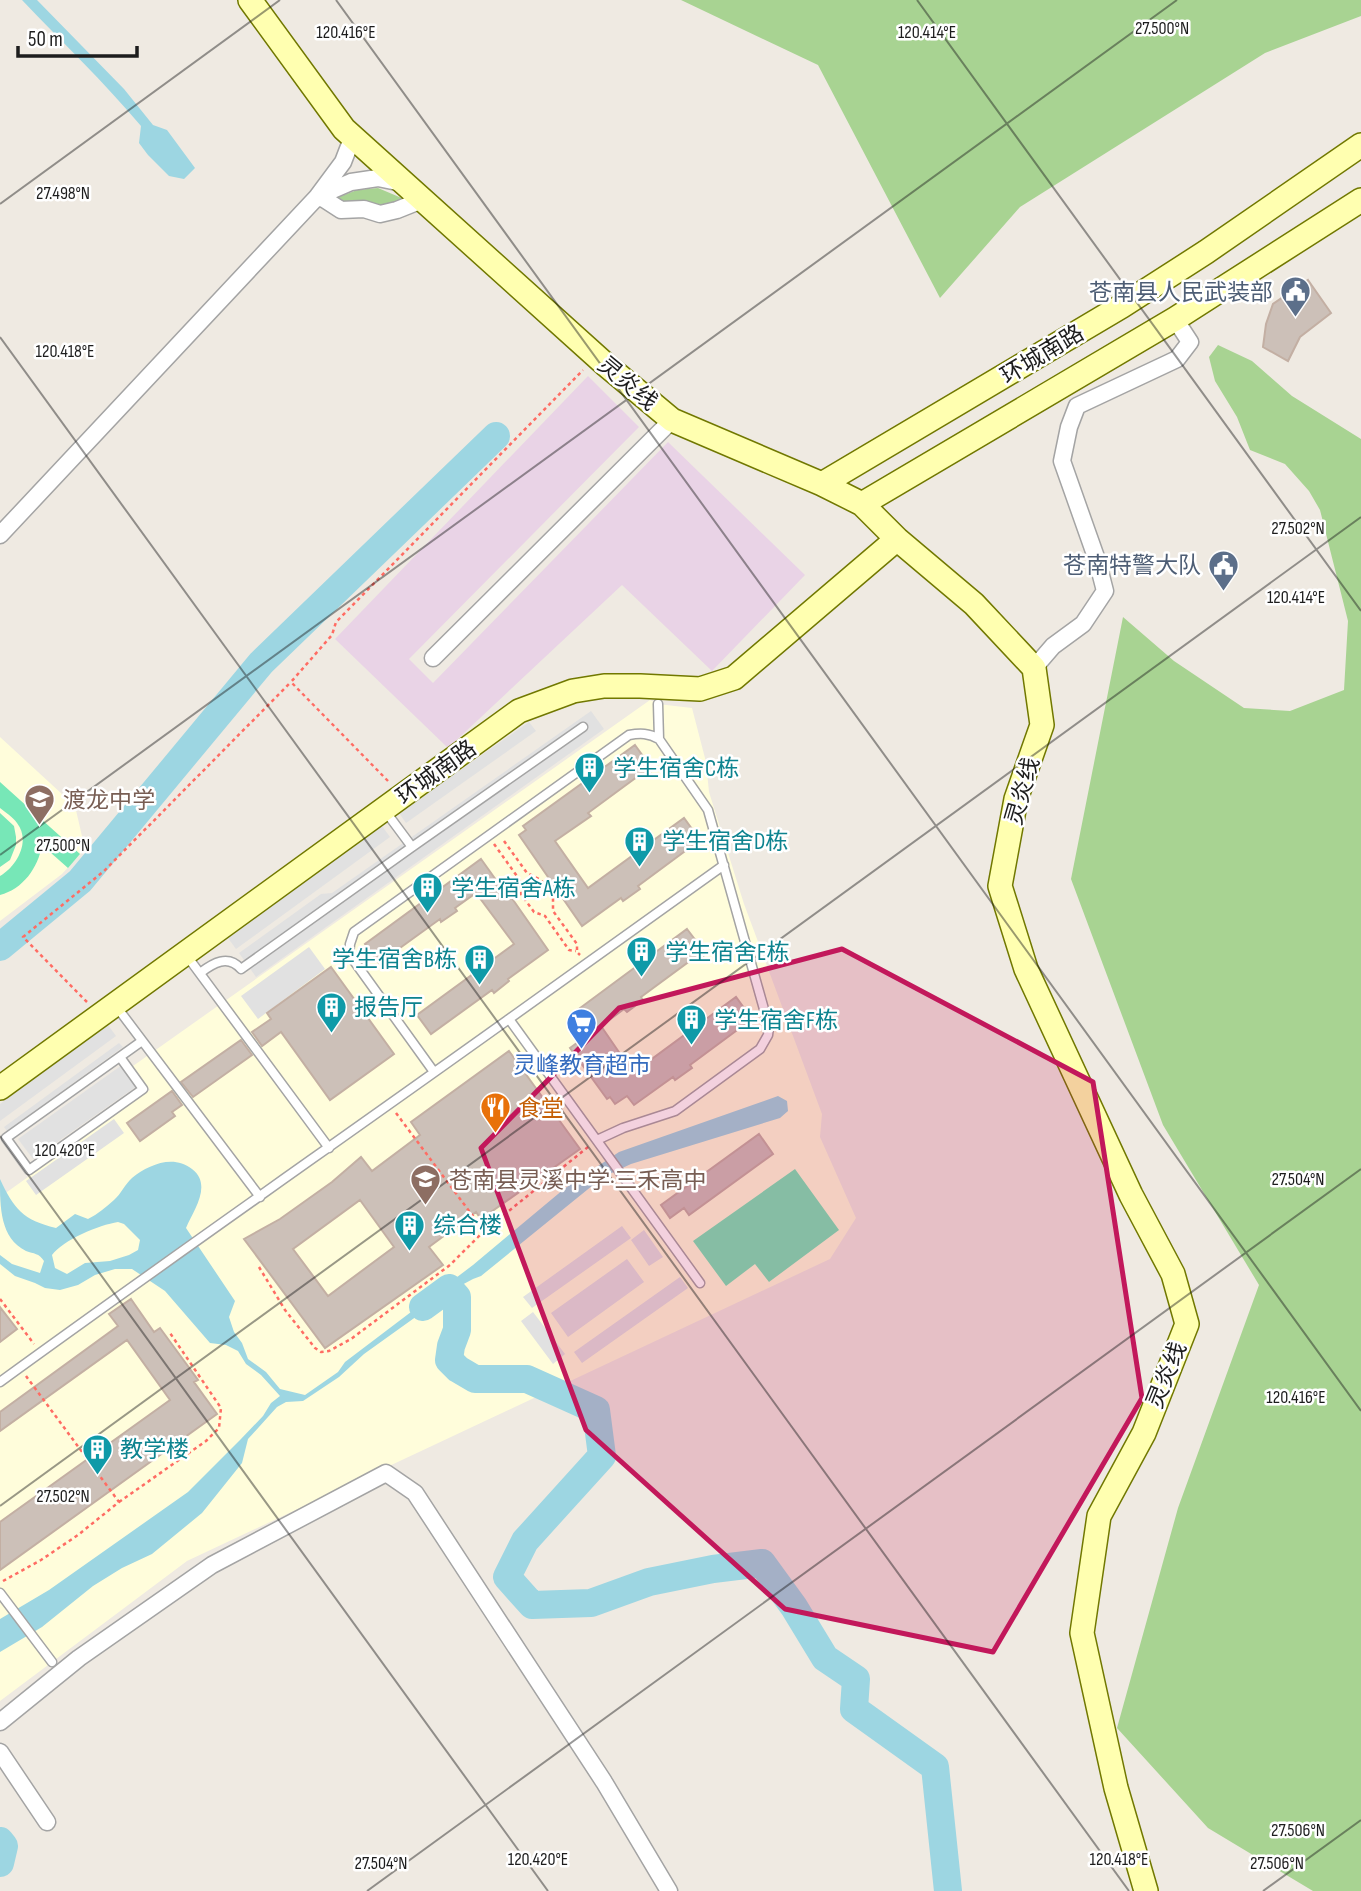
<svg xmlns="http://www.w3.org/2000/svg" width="1361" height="1891" viewBox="0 0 1361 1891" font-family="'Sofia Sans Condensed','Noto Sans SC',sans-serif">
  <rect width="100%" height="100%" fill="#efeae2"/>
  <path fill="#e9d3e6" d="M588 376 639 427 409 659 433 683 668 442 805 575 712 671 622 585 448 748 335 639Z"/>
  <path fill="#fffddb" d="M650 700 658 704 692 708 706 762 709 792 744 904 822 1114 820 1137 856 1218 830 1259 187 1561 0 1701V1197L150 1090 133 1066Z
    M0 737 75 806 85 849 62 874 0 921Z"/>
  <path fill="#a8d392" d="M681 0H1361V16L1265 53 1020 207 940 298 818 65Z
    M378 188 404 199 385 211 341 205 339 197 357 190Z
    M1218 345 1252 361 1292 396 1361 439V1891H1313L1208 1828 1117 1728 1178 1508 1259 1285 1163 1125 1071 879 1123 617 1174 661 1244 708 1290 711 1344 690 1348 621 1320 510 1309 491 1285 464 1250 450 1237 417 1215 381 1209 357Z"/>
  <path fill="#77e7b7" d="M0 782 80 854 68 868 42 845C38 868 23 889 0 895V876C17 866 31 841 17 823 13 817 5 812 0 808Z
    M0 813 14 826 16 837V845L10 860 0 867Z
    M795 1169 839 1230 769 1282 755 1264 726 1286 693 1241Z"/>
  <path fill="#e1e1e1" d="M591 711 604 729 256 977 239 953 321 894 332 893Z
    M529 722 536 731 406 823 399 813Z
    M382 826 390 837 236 949 228 938Z
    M309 947 325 969 258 1019 241 996Z
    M108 1025 116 1036 0 1121V1104Z
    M119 1043 123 1047 7 1131 4 1127Z
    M122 1065 137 1086 33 1159 18 1139Z
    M114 1119 124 1133 36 1195 26 1181Z
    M622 1226 631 1238 532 1308 523 1297Z
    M644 1230 663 1257 649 1266 631 1240Z
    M627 1259 644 1282 568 1337 551 1313Z
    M680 1277 688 1288 582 1363 574 1352Z
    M533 1312 565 1354 553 1364 521 1321Z"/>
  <path fill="#9dd6e2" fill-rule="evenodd" d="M22 0H37L124 89 153 125 167 130 195 168 184 179 169 176 148 155 139 143 141 126C104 82 62 42 22 0Z
    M778 1096 787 1101 788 1111 780 1118 631 1164 603 1177 481 1276 473 1279 458 1287 436 1304 424 1311 364 1354 339 1377 303 1401 286 1402 277 1407 248 1439 242 1463 202 1513 152 1554 122 1568 93 1586 42 1627 0 1652V1619L49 1590 188 1492 240 1440 263 1416 271 1403 280 1396 261 1375 246 1364 238 1351 226 1345 210 1343 165 1291 132 1269H115L95 1275 78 1285 60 1290 45 1288 35 1283 15 1276 0 1264V1255L12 1264 40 1273 44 1261C39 1253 34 1254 26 1251 0 1238 0 1207 0 1179 14 1209 23 1220 56 1228L75 1214 88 1219C98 1214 106 1207 114 1200 121 1194 125 1184 132 1178 148 1165 173 1154 192 1169 213 1185 193 1211 186 1228L235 1301 229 1317 234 1332 242 1343 248 1359 266 1372 280 1389 305 1395 338 1372 345 1362 473 1265 564 1189 619 1152ZM118 1222 124 1224 140 1240 138 1250 129 1255 110 1261 85 1263 67 1274 55 1268 52 1255C63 1240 99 1225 118 1222Z"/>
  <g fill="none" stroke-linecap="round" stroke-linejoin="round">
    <path stroke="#9dd6e2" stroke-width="28" d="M0 947 80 881 261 663 496 436
      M423 1307 449 1288 457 1297V1330L451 1346 449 1360 458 1369 475 1379H527L596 1410 602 1456 525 1541 507 1577 532 1605 591 1603 649 1582 713 1569 762 1563 794 1607 825 1658 856 1679 854 1709 935 1767 948 1891
      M0 1841 4 1846 0 1863"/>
  </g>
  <path fill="#ccc0b8" stroke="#c3afa3" stroke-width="2" fill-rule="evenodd" d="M1308 280 1331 313 1300 337 1288 361 1263 347 1266 324 1273 304Z
    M635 745 653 770 643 777 641 774 588 813 591 816 555 841 588 888 684 818 700 840 638 886 640 889 623 901 621 898 582 926 519 835 526 830 523 826Z
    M481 859 509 898 511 897 548 950 508 979 509 981 494 993 492 990 431 1034 417 1015 514 944 476 893 455 908 457 911 441 922 440 919 379 963 365 944Z
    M687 929 706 954 696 961 694 958 641 997 643 1000 627 1012 624 1009 601 1026 623 1058 634 1072 736 997 752 1019 690 1065 692 1068 675 1080 673 1077 634 1105 627 1096 615 1104 610 1097 607 1099 570 1048 585 1037 572 1019 579 1014 576 1011Z
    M331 967 394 1054 330 1100 281 1032 262 1046 252 1032 271 1019 267 1013Z
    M241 1040 252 1055 193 1097 181 1082Z
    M509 1051 580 1149 481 1219 476 1212 429 1247 443 1265 325 1348 244 1239 280 1219 332 1182 361 1157 372 1171 420 1135 411 1122ZM360 1200 394 1247 328 1296 293 1249Z
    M172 1091 182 1105 172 1112 175 1116 140 1141 127 1123Z
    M759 1134 773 1154 689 1215 684 1208 670 1218 661 1205Z
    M131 1299 154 1332 160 1328 198 1380 194 1382 217 1414 0 1570V1522L170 1400 127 1340 0 1431V1412L118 1326 109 1314Z
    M0 1307 17 1329 0 1342Z"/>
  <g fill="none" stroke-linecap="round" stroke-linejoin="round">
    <defs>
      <path id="lane" d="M386 812 412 847
        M187 956 329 1148
        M200 973C213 963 228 954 241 969L412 847 583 727
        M116 1006 260 1197
        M509 1019 724 865
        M120 1057 143 1089 29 1170 6 1138 142 1041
        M434 1072 349 954 350 944 354 932 629 735C640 733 649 733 659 739
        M597 1140 623 1128 675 1111 760 1049 768 1035 769 1027 708 810 659 739 658 704
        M0 1382C169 1259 340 1140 509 1019L700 1283
        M0 1593 52 1662"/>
      <path id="street" d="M319 196 351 182 378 178 402 183
        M317 197 324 199 341 210 364 209 380 214 397 210 422 200
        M0 535 317 197 343 162 353 136
        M433 658 672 420
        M1034 668 1053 646 1083 624 1105 591 1097 560 1062 461 1069 427 1077 406 1177 359 1190 342 1175 319
        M0 1722 79 1658 212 1565 386 1473 415 1493 604 1782 669 1891
        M0 1752 47 1822"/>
      <path id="secondary" d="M250 0 344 129 606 365 672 420 822 484 862 504 897 539 974 604 1034 668 1042 725 1016 799 1000 886 1026 969 1131 1195 1173 1274 1187 1324 1144 1433 1099 1516 1082 1633 1116 1788 1146 1891
        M822 484 1122 306 1206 252 1361 145
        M862 504 1175 319 1361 200
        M0 1088 519 711 573 691 604 686H640L700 689 734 678 897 539"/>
    </defs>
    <use href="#lane" stroke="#a4a4a4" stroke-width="11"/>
    <use href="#street" stroke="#a4a4a4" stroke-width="19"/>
    <use href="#secondary" stroke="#717800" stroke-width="26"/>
    <path stroke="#ff6c63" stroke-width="2.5" stroke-dasharray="3.5 3.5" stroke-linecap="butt" d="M388 781 291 682 332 635 336 622 583 370
      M504 841 527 873 541 880 553 898V911L577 944V952L580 955
      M494 844 519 879 521 894 534 912 545 916 569 950 576 951
      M87 1002 23 937 104 871 291 682
      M396 1113 484 1231
      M259 1267 285 1310 315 1348 321 1352 329 1351 351 1339 450 1265 484 1231 588 1147
      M0 1299 34 1344
      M119 1502 206 1441 219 1428 221 1408 170 1333
      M3 1581 41 1560 78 1535 119 1502 26 1376"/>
    <use href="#lane" stroke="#fff" stroke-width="8"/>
    <use href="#street" stroke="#fff" stroke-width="16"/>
    <use href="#secondary" stroke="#ffffb0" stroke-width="23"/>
  </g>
  <path fill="#c2185b" fill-opacity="0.2" stroke="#c2185b" stroke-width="5" stroke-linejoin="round" d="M842 949 1093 1082 1142 1398 993 1652 785 1609 586 1430 481 1148 619 1008Z"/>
  <path fill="none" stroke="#1d1d1d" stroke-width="2" stroke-opacity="0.45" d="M336 0 1361 1411M917 0 1361 611M0 204 280 0M0 337 1129 1891M0 855 1177 0M0 1136 548 1891M0 1506 1361 517M367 1891 1361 1169M1263 1891 1361 1820"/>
  <defs>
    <symbol id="civic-pin" viewBox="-11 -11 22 30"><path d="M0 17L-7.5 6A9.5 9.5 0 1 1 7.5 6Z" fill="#5c6f8a" stroke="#fff"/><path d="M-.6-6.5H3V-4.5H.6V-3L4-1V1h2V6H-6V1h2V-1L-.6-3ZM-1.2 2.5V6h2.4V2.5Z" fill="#fff"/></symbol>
    <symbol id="building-pin" viewBox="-11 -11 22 30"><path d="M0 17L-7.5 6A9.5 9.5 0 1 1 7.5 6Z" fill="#0f9aa8" stroke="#fff"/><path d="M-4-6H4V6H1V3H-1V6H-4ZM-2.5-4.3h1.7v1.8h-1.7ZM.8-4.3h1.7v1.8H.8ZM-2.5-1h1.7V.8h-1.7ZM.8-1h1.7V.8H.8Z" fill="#fff"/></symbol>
    <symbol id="school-pin" viewBox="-11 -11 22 30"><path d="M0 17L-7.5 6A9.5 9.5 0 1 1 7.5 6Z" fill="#8d6e63" stroke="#fff"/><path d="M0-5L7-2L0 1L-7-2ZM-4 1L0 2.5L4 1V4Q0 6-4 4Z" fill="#fff"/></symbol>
    <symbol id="supermarket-pin" viewBox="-11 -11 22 30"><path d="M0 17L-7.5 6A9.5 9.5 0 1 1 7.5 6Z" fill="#3f7fe0" stroke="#fff"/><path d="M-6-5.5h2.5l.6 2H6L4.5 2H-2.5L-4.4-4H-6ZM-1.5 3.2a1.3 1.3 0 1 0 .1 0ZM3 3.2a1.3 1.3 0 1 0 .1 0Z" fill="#fff"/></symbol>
    <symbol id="restaurant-pin" viewBox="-11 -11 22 30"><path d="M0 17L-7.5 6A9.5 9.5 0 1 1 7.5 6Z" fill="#e8710a" stroke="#fff"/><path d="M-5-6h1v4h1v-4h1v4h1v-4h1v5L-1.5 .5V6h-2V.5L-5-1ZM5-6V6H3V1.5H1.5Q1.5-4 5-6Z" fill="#fff"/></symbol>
  </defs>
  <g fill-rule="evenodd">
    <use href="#civic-pin" x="1278" y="274" width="35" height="47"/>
    <use href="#civic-pin" x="1206" y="548" width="35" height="47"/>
    <use href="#building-pin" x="572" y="750" width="35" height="47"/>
    <use href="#school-pin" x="22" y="782" width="35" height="47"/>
    <use href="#building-pin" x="622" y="824" width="35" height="47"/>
    <use href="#building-pin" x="410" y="870" width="35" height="47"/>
    <use href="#building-pin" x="624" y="934" width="35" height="47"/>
    <use href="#building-pin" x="462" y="942" width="35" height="47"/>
    <use href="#building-pin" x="314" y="990" width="35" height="47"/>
    <use href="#building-pin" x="674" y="1002" width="35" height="47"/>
    <use href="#supermarket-pin" x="564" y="1006" width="35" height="47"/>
    <use href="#restaurant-pin" x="478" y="1090" width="35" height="47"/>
    <use href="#school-pin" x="408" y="1162" width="35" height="47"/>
    <use href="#building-pin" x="392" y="1208" width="35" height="47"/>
    <use href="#building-pin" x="80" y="1432" width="35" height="47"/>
  </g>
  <g text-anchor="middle" stroke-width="5" stroke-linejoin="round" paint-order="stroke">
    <g font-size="23" fill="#4e5e75" stroke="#fff" text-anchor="end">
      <text x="1273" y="300">苍南县人民武装部</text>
      <text x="1201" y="573">苍南特警大队</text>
    </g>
    <g font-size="23" fill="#1d1d1d" stroke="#fff">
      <text transform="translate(1042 354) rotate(-31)" y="8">环城南路</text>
      <text transform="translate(628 383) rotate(40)" y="8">灵炎线</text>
      <text transform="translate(436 772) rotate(-36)" y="8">环城南路</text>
      <text transform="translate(1022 791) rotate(-74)" y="8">灵炎线</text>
      <text transform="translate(1166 1375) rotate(-68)" y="8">灵炎线</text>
    </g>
    <g font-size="23" fill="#0d838f" stroke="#fff" text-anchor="start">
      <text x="613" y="776">学生宿舍C栋</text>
      <text x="662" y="849">学生宿舍D栋</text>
      <text x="451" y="896">学生宿舍A栋</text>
      <text x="665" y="960">学生宿舍E栋</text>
      <text x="457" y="967" text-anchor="end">学生宿舍B栋</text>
      <text x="354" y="1015">报告厅</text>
      <text x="714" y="1028">学生宿舍F栋</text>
      <text x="433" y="1233">综合楼</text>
      <text x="120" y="1457">教学楼</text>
    </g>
    <g font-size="23" fill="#785e54" stroke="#fff" text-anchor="start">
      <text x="63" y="808">渡龙中学</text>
      <text x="449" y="1188">苍南县灵溪中学·三禾高中</text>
    </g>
    <g font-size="23" fill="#366cbe" stroke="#fff">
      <text x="582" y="1073">灵峰教育超市</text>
    </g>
    <g font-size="23" fill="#c56008" stroke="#fff" text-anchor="start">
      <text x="518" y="1116">食堂</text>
    </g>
  </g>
  <g font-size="18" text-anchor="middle" fill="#1d1d1d" stroke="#fff" stroke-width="5" stroke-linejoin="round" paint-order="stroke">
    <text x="1162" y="34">27.500°N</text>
    <text x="346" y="38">120.416°E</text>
    <text x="927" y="38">120.414°E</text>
    <text x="63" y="199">27.498°N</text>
    <text x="65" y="357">120.418°E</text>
    <text x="1298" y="534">27.502°N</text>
    <text x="1296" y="603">120.414°E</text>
    <text x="63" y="851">27.500°N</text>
    <text x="65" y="1156">120.420°E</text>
    <text x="1298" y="1185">27.504°N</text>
    <text x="1296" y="1403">120.416°E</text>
    <text x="63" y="1502">27.502°N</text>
    <text x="1298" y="1836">27.506°N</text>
    <text x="538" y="1865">120.420°E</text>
    <text x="1119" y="1865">120.418°E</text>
    <text x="381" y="1869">27.504°N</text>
    <text x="1277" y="1869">27.506°N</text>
  </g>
  <path d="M18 46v10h119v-10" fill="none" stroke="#1d1d1d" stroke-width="3.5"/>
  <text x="28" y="46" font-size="21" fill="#1d1d1d" stroke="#ffffff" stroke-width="5" paint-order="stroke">50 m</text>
</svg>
